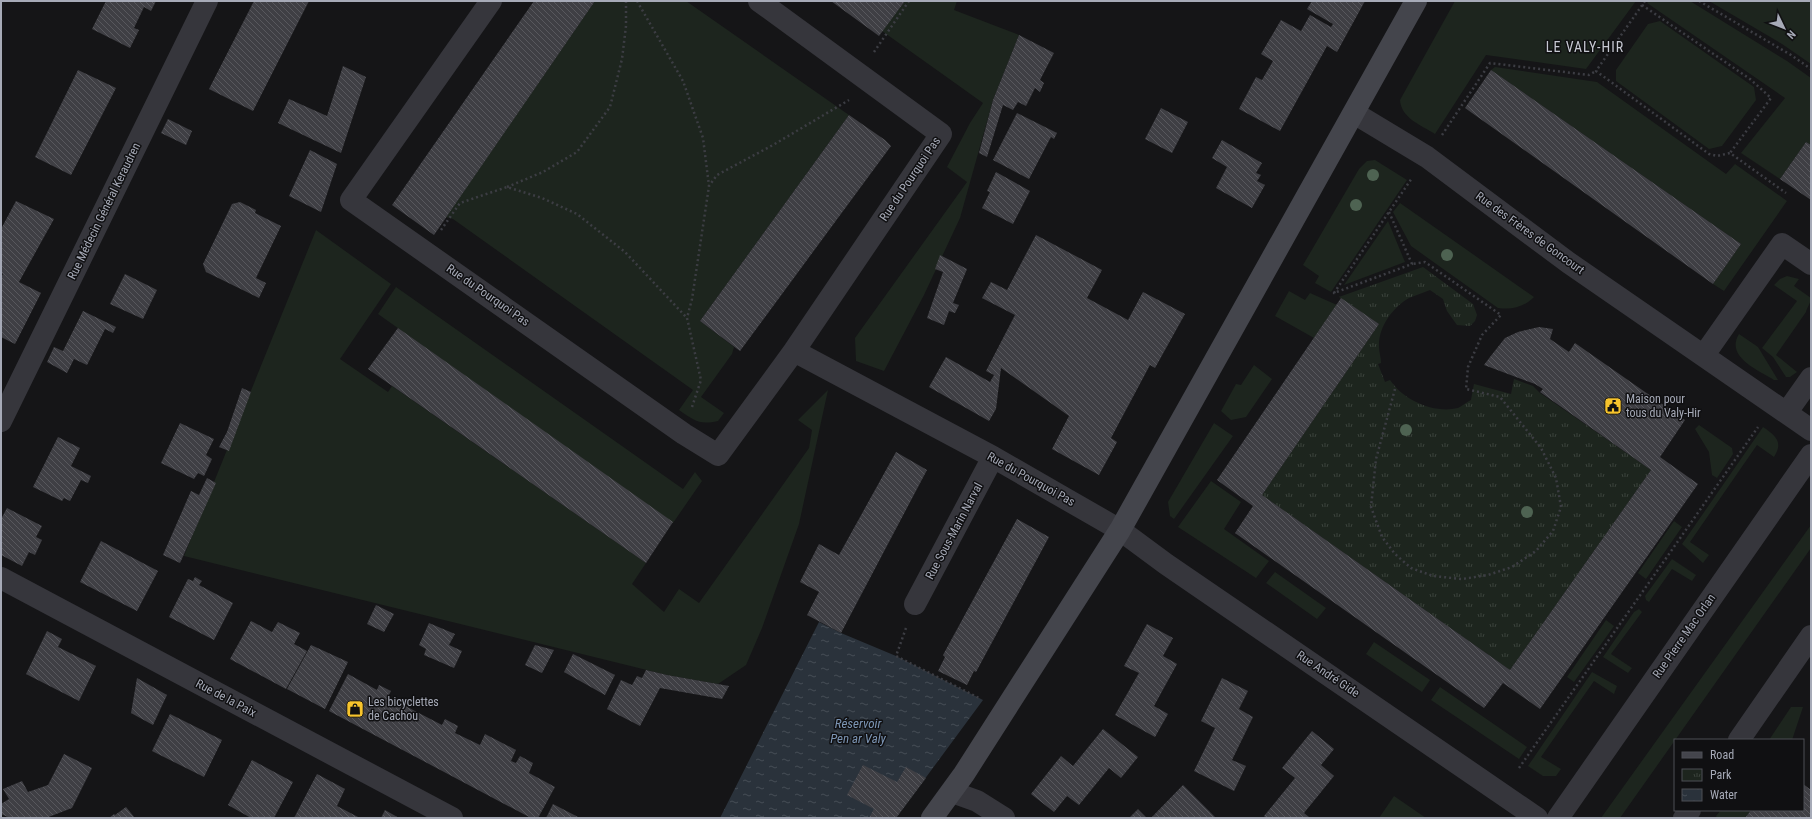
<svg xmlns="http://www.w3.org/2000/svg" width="1812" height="819" viewBox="0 0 1812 819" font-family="'Roboto Condensed',sans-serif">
  <defs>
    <pattern id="park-tufts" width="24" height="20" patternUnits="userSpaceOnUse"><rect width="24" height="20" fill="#1d251e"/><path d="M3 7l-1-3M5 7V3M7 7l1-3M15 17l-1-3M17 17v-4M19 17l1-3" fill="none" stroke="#3b423c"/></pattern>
    <pattern id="water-ripples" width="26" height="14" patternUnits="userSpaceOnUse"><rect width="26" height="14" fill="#2a323b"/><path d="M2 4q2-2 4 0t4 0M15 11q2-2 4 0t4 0" fill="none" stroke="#464d55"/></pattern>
    <pattern id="building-back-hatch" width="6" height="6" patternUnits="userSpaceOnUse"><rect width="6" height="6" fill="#3f3f44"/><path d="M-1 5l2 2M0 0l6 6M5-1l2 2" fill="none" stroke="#58585d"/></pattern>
  </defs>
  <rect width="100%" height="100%" fill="#151517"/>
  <path fill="#1d251e" d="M595 1H686L849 115 700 321 734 347 732 354 701 397 724 413 718 421C699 425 695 421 679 410L693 390 453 219 446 217Z
    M905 1H957L954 10 1019 35 993 100 960 218 924 295 884 371 856 361 855 338 967 182 947 167 970 123 983 103 882 31Z
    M1455 1H1636L1586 69 1486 55 1435 134C1421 125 1401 118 1400 100Z
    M1649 1H1690L1787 61 1811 78V145L1806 142 1780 179 1741 153 1785 98 1647 3Z
    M1709 1H1811V64L1782 44Z
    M1660 21 1754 87 1756 100 1722 146 1709 149 1616 81V70L1648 24Z
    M1495 67 1597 82 1726 174 1735 164 1787 201 1724 291 1713 284 1741 244 1491 70Z
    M1375 160 1407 180 1331 292 1315 283 1319 276 1303 265 1359 169 1367 161Z
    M1400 203 1534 297C1524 307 1512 310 1498 308L1411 246 1393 212Z
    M1388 221 1405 262 1344 285Z
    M316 230 391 284 340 359 388 392 392 386 646 563 632 584 664 612 679 589 699 603 809 448 812 430 798 420 828 390 799 524 762 628 746 665 718 684 667 675 184 556Z
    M1787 276 1799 279 1794 286 1811 298C1811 303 1807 307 1806 312L1776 355 1797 372 1790 377H1786L1773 357 1762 348 1797 301 1774 285 1780 279Z
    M396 287 683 489 695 472 702 481 673 523 378 314Z
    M1289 291 1305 300 1310 293 1337 305 1314 338 1275 316Z
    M1739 334 1758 347 1778 380H1774C1758 370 1725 357 1739 334Z
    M1254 365 1272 379 1246 417 1231 420 1221 411 1236 384 1241 385Z
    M1214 423 1233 436 1174 519 1170 516 1168 502Z
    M1699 425 1732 448 1733 454 1717 478 1712 475 1709 452 1695 429Z
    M1763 427C1775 435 1784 442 1774 457L1757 445 1690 542 1709 555 1703 563 1682 544Z
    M1211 481 1241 502 1224 529 1269 561 1256 578 1178 527Z
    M1674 521 1682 527 1646 579 1638 573Z
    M1811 525V548L1620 818H1601Z
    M1672 559 1696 575 1692 581 1672 569 1649 602 1646 600 1645 596Z
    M1275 572 1326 608 1317 619 1266 583Z
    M1639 609 1642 612 1611 654 1632 668 1628 673 1603 657 1634 612Z
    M1606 620 1614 626 1574 682 1567 677Z
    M1374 642 1430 680 1422 692 1366 654Z
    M1592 672 1617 686 1614 694 1594 681 1541 757 1561 769 1556 776H1543L1528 766Z
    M1440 687 1527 747 1519 759 1431 700Z
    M1791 707H1803L1792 740H1769Z
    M1394 796 1426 818H1379Z
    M1721 810H1751L1745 818H1717L1716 816Z"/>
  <path fill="url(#park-tufts)" d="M1423 267 1473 304 1477 315 1475 321 1470 326 1457 325 1447 311 1443 299 1430 290C1423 293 1416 295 1409 298 1393 307 1378 327 1379 347 1379 352 1381 358 1381 363L1378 364 1385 382 1390 380C1403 400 1434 414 1458 408 1462 406 1467 402 1471 400L1474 384 1511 394 1514 379 1533 386 1540 393 1651 470 1510 670 1262 495 1379 324 1339 297Z"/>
  <path fill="url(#water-ripples)" d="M819 622 841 633 896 656 983 700 896 818H720Z"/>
  <path fill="url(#building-back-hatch)" d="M106 1H156L151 11 144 7 134 28 139 30 130 48 92 29Z
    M254 1H309L253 111 209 89Z
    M534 1H595L434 235 392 205Z
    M831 1H905L879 36Z
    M1312 1H1365L1337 52 1327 46 1280 131 1239 109 1256 77 1262 80 1273 61 1261 54 1281 20 1301 31 1310 15 1331 27 1333 24 1307 9Z
    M1019 35 1054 53 1040 80 1044 83 1040 92 1035 88 1026 106 1018 102 1013 110 1003 105 987 157 979 153 993 100Z
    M343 66 366 77 341 153 278 123 289 99 327 116Z
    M78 70 116 88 71 175 35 157Z
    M1491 70 1741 244 1713 284 1465 108Z
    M1161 108 1188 122 1172 153 1145 139Z
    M1017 113 1057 133 1054 139 1051 137 1029 179 993 160Z
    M849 115 885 140 891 146 740 351 700 321Z
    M168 119 192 131 186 145 161 133Z
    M1222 140 1262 163 1256 173 1261 175 1257 181 1265 185 1252 208 1216 188 1227 167 1212 158Z
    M1806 142 1811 145V200L1780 179Z
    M310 150 337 164 321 212 289 196Z
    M996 172 1030 191 1013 224 982 208 990 192 987 191Z
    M16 201 54 219 19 282 41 293 15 344 1 337V277L3 274 1 273V229Z
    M240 202 256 210 255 213 281 226 256 278 266 283 259 298 206 272 203 264 232 204Z
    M1036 235 1102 270 1087 298 1128 320 1143 292 1185 314 1155 368 1150 365 1111 438 1117 442 1099 475 1052 449 1069 416 1001 368 996 409 989 421 929 387 946 357 990 382 994 375 986 371 1015 315 982 298 991 282 1007 290Z
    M940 255 967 269 953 303 959 305 955 313 949 311 944 325 927 318 943 272 935 269Z
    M125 274 157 290 143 319 110 304Z
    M1341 298 1379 324 1262 495 1510 670 1651 470 1540 392 1543 389 1535 384 1484 365 1490 357 1505 338 1518 332 1539 327 1553 329 1550 339 1569 352 1575 343 1685 420 1660 457 1698 484 1540 709 1503 683 1484 708 1235 533 1253 506 1217 480Z
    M83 311 116 327 113 333 105 329 87 365 74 359 67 373 47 362 54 347 63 351Z
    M398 328 673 522 646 563 368 369Z
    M242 388 251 392 229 451 219 447 227 432Z
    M180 423 214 439 206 455 212 459 204 476 198 473 194 479 161 463Z
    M58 437 80 448 71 466 91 476 88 483 81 480 70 501 64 498 62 501 33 487Z
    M896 452 927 470 841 633 807 615 819 592 800 582 819 544 839 555Z
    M207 478 216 483 180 563 163 555 191 491 199 495Z
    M7 508 42 526 36 537 42 540 35 555 29 552 22 566 1 555V519Z
    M1017 519 1049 537 976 672 974 671 967 685 938 671 945 657 943 655Z
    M101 541 158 571 137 611 80 582Z
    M195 577 202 581 199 585 233 603 214 640 169 617 188 579 193 581Z
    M376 605 394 614 384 632 367 624Z
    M251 621 272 632 278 622 300 633 294 644 307 651 286 689 230 659Z
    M429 623 455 634 449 645 462 651 454 668 424 655 426 649 419 645Z
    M1147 624 1173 638 1163 656 1177 664 1154 706 1168 714 1155 737 1115 715 1139 673 1124 666Z
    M47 631 62 639 58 647 96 666 79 701 26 674Z
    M311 645 348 662 325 709 287 689Z
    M535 645 554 650 542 673 525 665Z
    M573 654 615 675 605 695 564 672Z
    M646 670 667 675 729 686 722 699 660 688 640 726 607 709 621 680 632 685 637 676 642 678Z
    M348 674 377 690 379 685 391 691 388 697 442 725 445 719 458 726 455 733 480 745 485 734 516 750 511 761 516 763 520 756 533 763 529 773 555 787 538 818H531L329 711Z
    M137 678 167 695 153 725 131 713Z
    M1222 678 1248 691 1239 709 1253 717 1232 760 1246 766 1234 791 1194 771 1215 728 1201 721Z
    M170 714 222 740 204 777 152 751Z
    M1103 729 1138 757 1121 778 1109 768 1079 805 1067 796 1054 812 1031 794 1061 756 1073 766Z
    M1312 731 1334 749 1321 765 1334 776 1304 813 1310 818H1266L1264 816 1295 778 1282 768Z
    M64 754 92 768 72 808 46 818H10L1 814V804L9 799 3 789 22 781 28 792 48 785Z
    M252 760 293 782 274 818H251L228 805Z
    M863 765 897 782 906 767 926 778 896 818H869L874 809 847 795Z
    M317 774 345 789 337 806 360 818H294Z
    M1803 784 1811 790V818H1745L1751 810H1803Z
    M1183 785 1215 817 1151 818Z
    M553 804 580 818H546Z
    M126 807 135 818H109L114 814 115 815Z
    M1138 809 1147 818H1129Z
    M385 810 399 818H381Z"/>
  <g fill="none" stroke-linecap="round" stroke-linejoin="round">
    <path stroke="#3c3d43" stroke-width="2.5" stroke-dasharray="2 3" stroke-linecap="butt" d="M637 1 683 81 703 138 709 186
      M1645 1 1596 71 1709 154 1717 156 1730 153 1786 193
      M1699 1 1791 55 1811 69
      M1642 5 1750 79 1771 98 1730 153
      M874 52 909 1
      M1442 135 1490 63 1589 75 1596 71
      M507 187 543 172 577 152 610 107 622 59 626 26V1
      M1389 212 1412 264 1334 293 1412 178
      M441 230 460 203 507 187 542 198 577 214 625 252 687 318
      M1395 389 1376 459 1371 507 1382 537 1395 554 1411 568 1433 576 1462 579 1488 575 1512 567 1536 551 1553 531 1561 507 1556 478 1541 448 1500 397 1466 389 1468 367 1482 335 1501 315 1425 262 1412 264
      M692 407 701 380 687 318 692 299 709 186 717 175 773 145 849 100
      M906 628 896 656 981 699
      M1519 768 1758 427"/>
    <path stroke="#36363c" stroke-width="22" d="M491 1 351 200 684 434 718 455 794 351 941 134 759 1
      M1354 113 1427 157 1569 263 1811 430
      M794 351 993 457 1066 499 1120 530 1166 564 1537 818
      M1704 355 1782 244 1811 264
      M1787 412 1811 378
      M1 421 207 1
      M1 578 452 818
      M915 604 993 457
      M1739 740 1811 636
      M952 792 977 801 1004 818
      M1558 818 1811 455
      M1684 818 1690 810"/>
    <path stroke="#44454c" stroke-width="22" d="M932 818 964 774 1120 530 1416 1"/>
  </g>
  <g fill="#4e6352">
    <circle cx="1373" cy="175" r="6"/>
    <circle cx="1356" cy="205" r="6"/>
    <circle cx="1447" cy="255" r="6"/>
    <circle cx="1406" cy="430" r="6"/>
    <circle cx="1527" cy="512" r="6"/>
  </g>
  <defs>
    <symbol id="civic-square" viewBox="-11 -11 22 22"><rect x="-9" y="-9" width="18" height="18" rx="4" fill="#f7c42c" stroke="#101012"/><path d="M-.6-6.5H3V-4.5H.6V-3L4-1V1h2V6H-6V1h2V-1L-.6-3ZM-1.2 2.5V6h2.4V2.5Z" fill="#111"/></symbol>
    <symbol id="shop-square" viewBox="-11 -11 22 22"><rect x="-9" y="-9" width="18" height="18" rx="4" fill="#f7c42c" stroke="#101012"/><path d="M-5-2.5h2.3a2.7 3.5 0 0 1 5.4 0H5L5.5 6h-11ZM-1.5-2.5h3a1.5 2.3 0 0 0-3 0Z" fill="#111"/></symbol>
  </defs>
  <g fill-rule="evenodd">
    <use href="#civic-square" x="1603" y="396" width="20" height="20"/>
    <use href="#shop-square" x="345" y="699" width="20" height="20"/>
  </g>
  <g text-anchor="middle" stroke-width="3" stroke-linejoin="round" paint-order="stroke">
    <g font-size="12" fill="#a6aab7" stroke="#101012">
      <text transform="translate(910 179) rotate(-56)" y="4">Rue du Pourquoi Pas</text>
      <text transform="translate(104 211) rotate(-64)" y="4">Rue Médecin Général Keraudren</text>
      <text transform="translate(1530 233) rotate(36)" y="4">Rue des Frères de Goncourt</text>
      <text transform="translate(488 295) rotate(35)" y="4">Rue du Pourquoi Pas</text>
      <text transform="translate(1031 479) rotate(29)" y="4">Rue du Pourquoi Pas</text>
      <text transform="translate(954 531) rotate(-62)" y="4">Rue Sous-Marin Narval</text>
      <text transform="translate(1684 636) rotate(-55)" y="4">Rue Pierre Mac Orlan</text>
      <text transform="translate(1328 674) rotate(34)" y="4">Rue André Gide</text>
      <text transform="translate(226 698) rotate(28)" y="4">Rue de la Paix</text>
    </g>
    <g font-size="12" fill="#a6aab7" stroke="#101012" text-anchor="start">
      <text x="1626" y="403">Maison pour<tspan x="1626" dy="14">tous du Valy-Hir</tspan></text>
      <text x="368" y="706">Les bicyclettes<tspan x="368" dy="14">de Cachou</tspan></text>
    </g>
    <g font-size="13" font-style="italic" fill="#7c95b4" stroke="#101012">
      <text x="858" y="728">Réservoir<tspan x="858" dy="15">Pen ar Valy</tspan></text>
    </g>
    <g font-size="14" letter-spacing="1" fill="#c7c9d3" stroke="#101012">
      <text x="1585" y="52">LE VALY-HIR</text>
    </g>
  </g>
  <rect width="1812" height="819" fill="none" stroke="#a6aab7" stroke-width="4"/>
  <rect x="1674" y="739" width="130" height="72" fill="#101012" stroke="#4c4e54"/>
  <rect x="1682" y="752" width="20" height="6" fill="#44454c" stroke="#4c4e54"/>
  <text x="1710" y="759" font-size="12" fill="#a6aab7">Road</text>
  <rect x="1682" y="769" width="20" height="12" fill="url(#park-tufts)" stroke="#4c4e54"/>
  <text x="1710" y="779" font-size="12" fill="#a6aab7">Park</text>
  <rect x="1682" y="789" width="20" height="12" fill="url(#water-ripples)" stroke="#4c4e54"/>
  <text x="1710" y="799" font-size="12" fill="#a6aab7">Water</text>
  <g transform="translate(1784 28) rotate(133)" stroke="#101012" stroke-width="3" paint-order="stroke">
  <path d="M0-3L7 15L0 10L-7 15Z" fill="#a6aab7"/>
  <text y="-6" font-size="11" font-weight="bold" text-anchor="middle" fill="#a6aab7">N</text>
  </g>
</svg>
